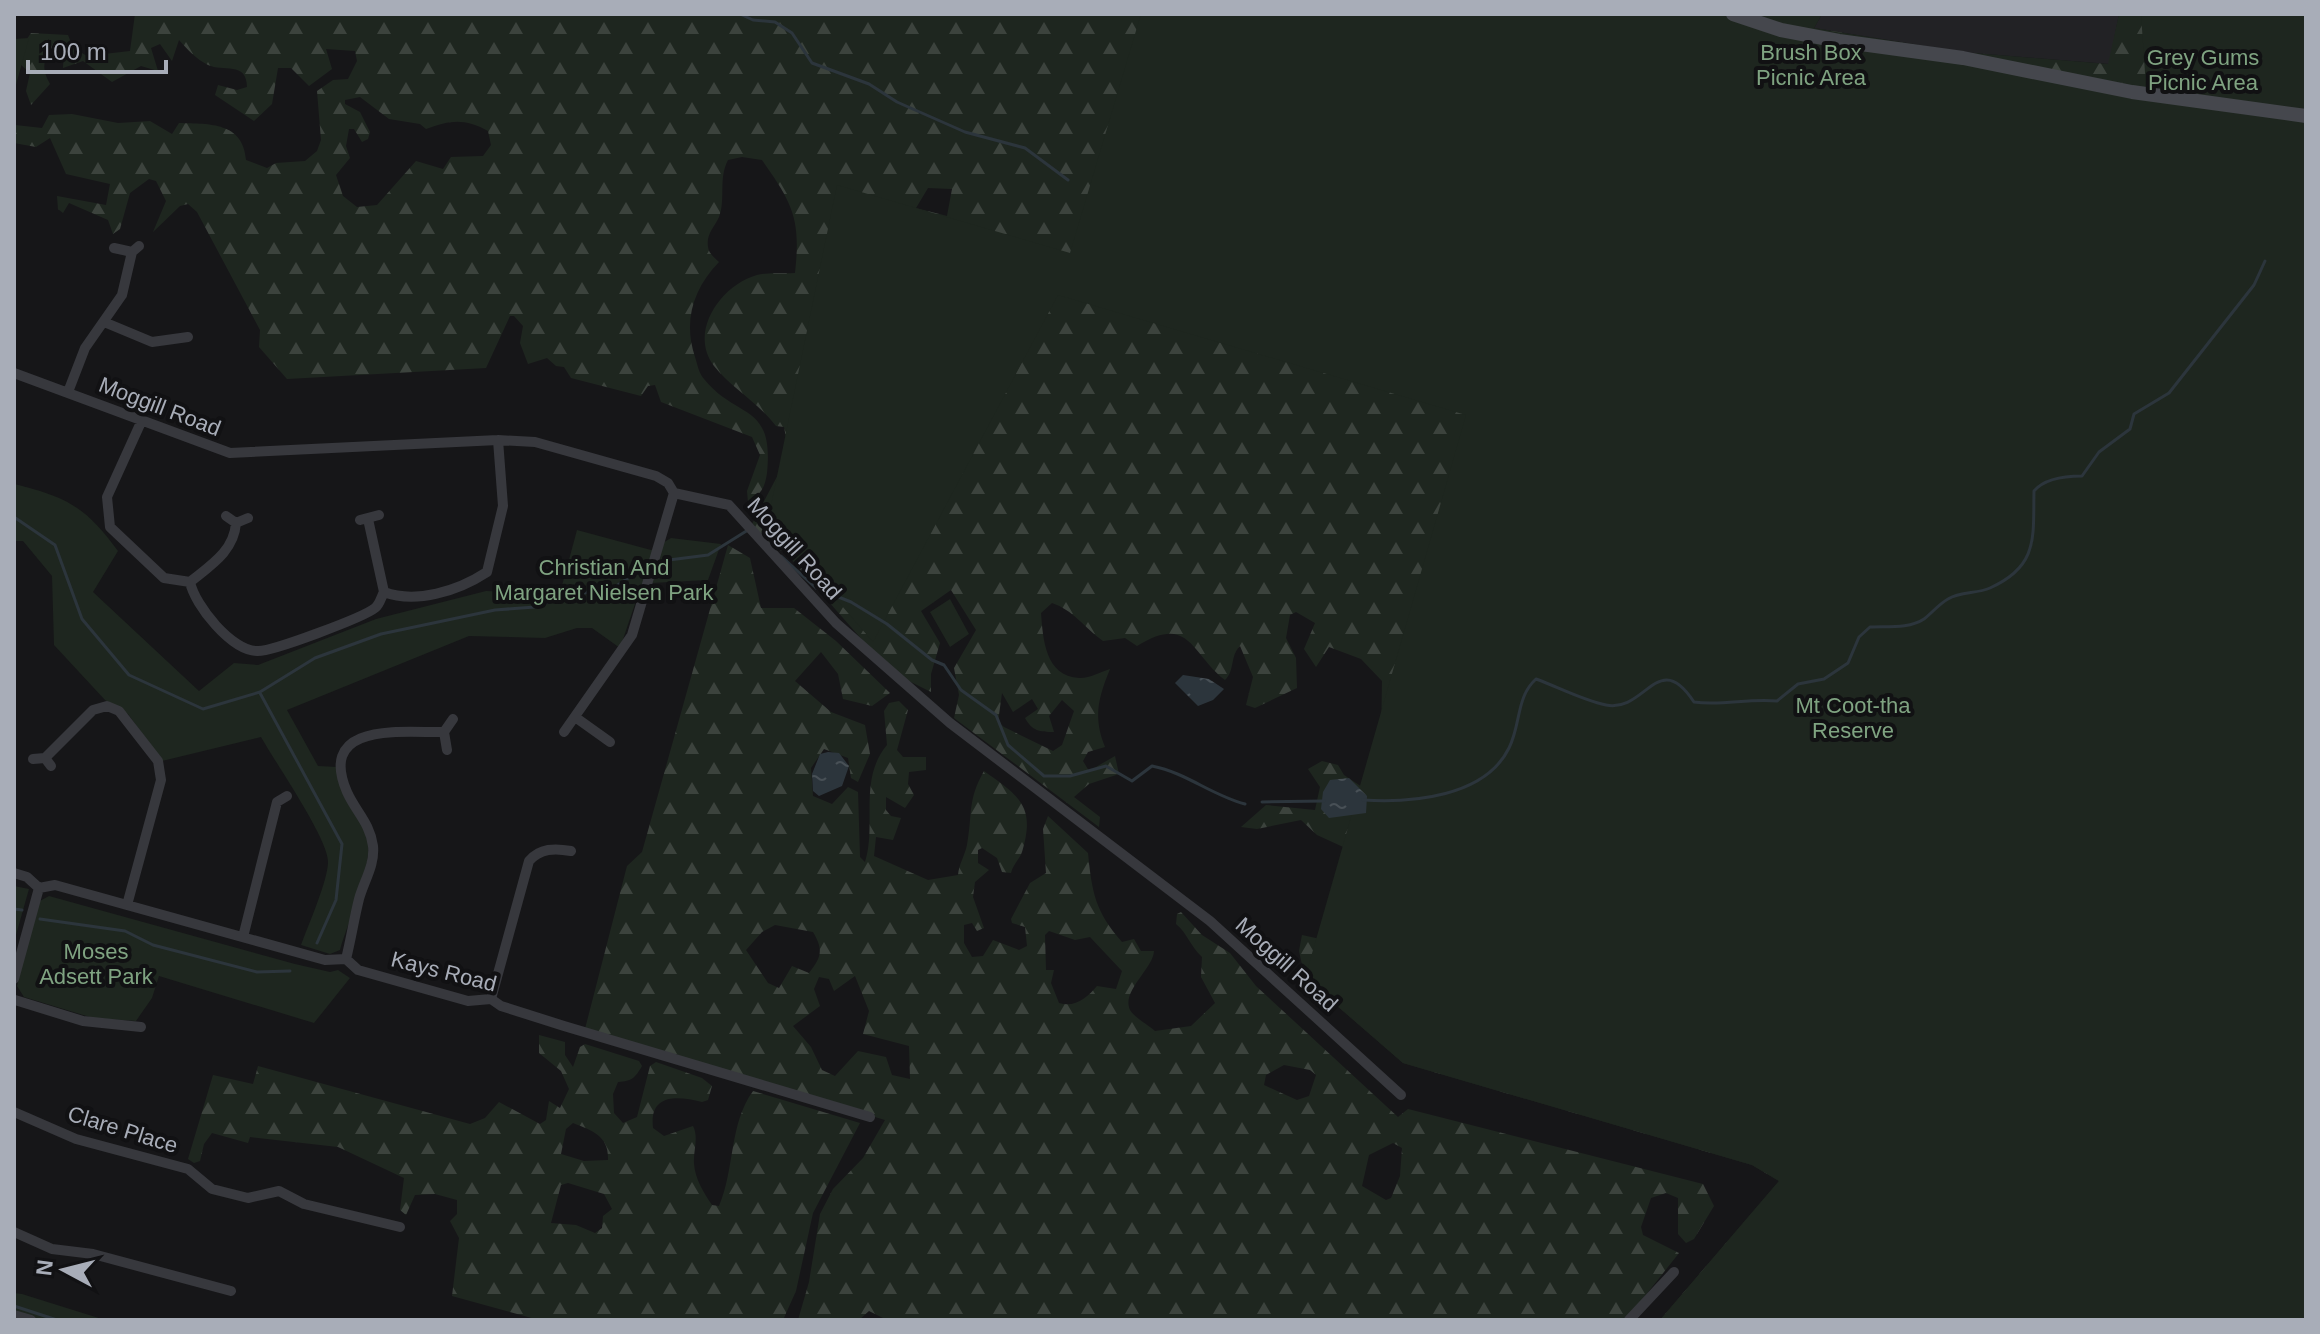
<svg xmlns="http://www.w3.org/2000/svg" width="2320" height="1334" viewBox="0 0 2320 1334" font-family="Arial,sans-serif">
  <defs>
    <pattern id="forest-firs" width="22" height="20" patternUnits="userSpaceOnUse" patternTransform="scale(2)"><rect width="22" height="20" fill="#1e261f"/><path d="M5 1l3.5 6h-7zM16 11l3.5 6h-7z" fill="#3c433d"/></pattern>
    <pattern id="water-ripples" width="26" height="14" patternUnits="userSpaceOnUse" patternTransform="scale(2)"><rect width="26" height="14" fill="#2c353c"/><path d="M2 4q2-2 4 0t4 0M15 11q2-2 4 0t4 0" fill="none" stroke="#485056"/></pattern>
  </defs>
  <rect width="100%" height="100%" fill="#161618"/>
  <path fill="#222225" d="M1822 14H2119L2109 64 1962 52 1814 28Z"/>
  <path fill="url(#forest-firs)" fill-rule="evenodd" d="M135 14H1822L1814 28 1962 52 2108 64 2119 14H2306V1320H1660L1779 1181 1752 1165 1403 1063 1305 978 1299 951 1302 935 1329 941 1352 851 1317 835 1301 820 1257 829 1241 827 1266 805 1315 810 1320 787 1308 769 1322 761 1338 765 1344 775 1368 791 1381 742 1382 681 1361 659 1329 647 1316 667 1304 649 1315 623 1296 612 1290 615 1286 638 1296 658 1297 688 1255 708 1246 705 1253 677 1240 646C1230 655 1235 671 1225 680 1191 654 1190 613 1137 646L1125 638 1103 641C1084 627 1073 610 1052 603L1041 613C1043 639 1045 676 1079 678 1088 679 1101 672 1110 669 1098 698 1093 718 1105 747L1088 752 1083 761 1089 771 1115 756 1119 774 1089 784 1074 797 1100 817 1099 827 954 718 959 695 954 668 976 630 951 590 921 611 940 643 931 674V692L897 675 865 643 785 552 770 547 752 524 789 454 784 427 776 426C758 402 731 388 714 366 688 332 721 285 757 275 769 272 783 274 795 273 801 219 793 204 762 160L742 157 728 160C718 179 726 199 719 217 714 228 706 234 708 247 709 254 714 257 719 262 693 289 683 321 695 357 697 363 699 374 704 379 737 420 774 402 767 473 765 487 761 495 748 502L747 491 760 455 752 437 661 402 655 385 648 386 641 396 571 378 564 367 556 366 547 358 528 364 520 343 523 326 514 316H510L486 368 287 379 259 347 260 330 197 212 188 204 180 206 153 232 166 201 156 181 149 179 130 193 120 229 113 234 108 220 69 203 63 213 58 209 57 196 106 205 110 184 66 174 50 138 36 147 14 143 15 125 42 128 49 115 72 114 118 123 150 121 172 134 179 123C210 124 243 122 246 160L267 168 276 163 305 161 317 151 321 140 317 91 333 80 348 79 357 61 355 51 326 49 332 69 309 86 291 68H278L272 104 254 121 215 95 218 85 237 90 247 87C247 61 223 72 208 65 196 59 188 50 179 40L172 61 160 44 151 48 158 71 141 66 112 82 83 61 63 68 64 49 55 43C44 60 40 66 50 84L31 105 26 91 30 73 19 63 18 52 31 33 68 35 73 48 87 56 130 51ZM360 97 389 119 420 124 426 129C450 120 465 118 488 131L491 145 483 156 451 157 443 169 416 161 377 205 357 207 343 196 336 175 350 158 346 146 349 129H354L362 142 368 139 370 132 360 112 345 104V100ZM928 188 952 189 947 216 916 208ZM1002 693 1013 712 1032 699 1038 709 1025 718C1032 731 1040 732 1054 732L1049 716 1062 700 1074 711 1062 745 1053 751 1004 727 998 722Z
    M728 545 750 558 761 608H794L836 641 890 693 872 706 843 699 838 674 821 652 795 681 831 712 865 725 870 754 858 782 851 778 848 758 824 749 811 768 813 796 832 804 848 787 858 792 860 857 865 862C877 824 858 780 887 745L884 711 889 703 899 701 908 710 897 750 903 757H926V770L909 772 908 784 914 795 905 808 886 797V810L891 816 901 818 893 840 876 837 874 856 928 880 958 875C959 864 965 855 967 845 973 813 967 801 984 771 1019 796 1036 806 1022 852 1019 860 1013 864 1011 873L1002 872 997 858 982 848 978 850V863L989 870 975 882 973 897 984 928 977 931 972 923 964 925V943L972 957 983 956 993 940 1019 950 1027 946 1025 927 1012 923 1011 919 1030 883 1046 873 1043 829 1048 816 1088 853C1092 893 1095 911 1122 942L1134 939 1141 951H1154C1153 969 1121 991 1130 1010 1134 1017 1148 1025 1155 1031L1191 1026 1215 1003 1201 977 1202 957C1190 946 1188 934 1176 924L1177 914 1181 912 1202 935 1230 953 1256 986 1398 1117 1408 1109 1703 1184 1714 1206 1694 1239 1686 1243 1678 1234V1198L1666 1193 1651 1198 1641 1227 1643 1235 1679 1253 1626 1320H887L869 1311 859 1320H798L809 1282 820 1214 833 1189 863 1158 885 1120 585 1029 627 866 642 852ZM775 925 813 932C824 950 821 958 809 973L792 966 779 988 768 983 746 950 762 932ZM1049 931 1075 940 1090 937 1122 971 1116 989 1097 986C1087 998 1075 1008 1059 1003L1051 983 1054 970H1046L1045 935ZM855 976 869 1011 863 1034 909 1046 910 1079 892 1075 886 1057 858 1051 835 1076 822 1070 811 1047 793 1026 820 1006 814 989 819 977 829 979 834 991ZM1284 1065 1310 1070 1316 1075 1309 1096 1297 1100 1264 1085 1266 1075ZM1393 1143 1402 1148 1400 1176 1391 1198 1386 1200 1362 1186 1369 1155Z
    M539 1035 565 1042V1055L573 1067 580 1047 585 1044 639 1061 642 1066C635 1078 632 1081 618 1082L613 1094 614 1113 623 1123 637 1117 650 1066 656 1062 702 1078 712 1086 708 1100 702 1102C678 1096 649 1093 653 1128L664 1136 693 1126C699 1138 693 1151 694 1164 695 1179 704 1193 712 1205L719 1206C735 1169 729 1124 753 1091L860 1123 813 1213 796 1291 783 1320H539L452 1296 459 1238 450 1221 457 1214V1200L435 1194 415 1195 406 1215 400 1210 404 1178 338 1147 250 1137 248 1143 212 1133 204 1144 200 1161 194 1163 188 1159 213 1075 253 1084 258 1066 470 1124 485 1118 499 1102 540 1124 546 1120 549 1101 560 1108 569 1089 561 1071 539 1053ZM573 1123C593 1131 609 1136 608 1160L584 1161 561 1154 566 1129ZM568 1183 604 1194 612 1209 603 1216 602 1228 595 1233 576 1225 551 1223 561 1185Z"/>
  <path fill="#1e261f" d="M1141 14H1822L1814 28 2146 87 2141 14H2306V1320H1660L1779 1181 1752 1165 1403 1063 1305 978 1466 415 1058 295 873 642 768 520 837 185 1070 253Z
    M29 38 14 92V39Z
    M14 484C67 497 86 507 118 551L93 592 199 691 234 663 258 665 376 619 486 591 560 593 577 530 651 550 671 538 721 544 708 580 652 583 637 598 620 648 592 628H577L545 638 469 636 287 710 318 766 337 767C340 791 353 803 364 823 380 855 349 917 340 950L330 954 301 945C308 926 328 880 328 862 329 840 275 762 261 737L162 761 128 714 105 700 54 645 52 576 23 541H14Z
    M950 599 969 634 950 647 930 612Z
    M14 886 29 889 14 942Z
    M49 896 295 964 330 972 338 970 350 978 314 1023 159 976 152 998 136 1021 93 1018 24 997 17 986 38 902Z
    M14 1293 22 1294 105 1320H37L14 1313Z"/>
  <path fill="url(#water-ripples)" d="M1183 675 1209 679 1224 689 1213 700 1198 706 1175 683Z
    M828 752 839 753 849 766 842 786 819 796 813 791 812 774 820 754Z
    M1349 778 1367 796 1366 813 1329 818 1321 809 1323 792 1330 780Z"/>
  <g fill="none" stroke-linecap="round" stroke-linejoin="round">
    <path stroke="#2c353c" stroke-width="3" d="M740 14 753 20 775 22 792 33 812 63 869 84 897 102 965 132 1025 148 1068 180
      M14 517 55 545 82 619 129 675 203 709 260 692 315 658 381 634 495 610 535 607 569 594 609 591 637 572
      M781 556 816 588 851 602 887 624 932 660 944 665 961 690 996 715 1008 745 1044 776H1070L1106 766 1132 781 1152 766C1187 773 1211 795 1245 804
      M669 560 708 555 748 530
      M260 693 342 844 336 900 317 943
      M1363 800C1412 803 1485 797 1509 748 1521 724 1516 697 1536 679 1558 687 1582 700 1606 705 1646 713 1658 647 1694 702 1722 706 1749 698 1777 701L1798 684 1824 679 1848 663 1859 637 1870 627C1887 626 1909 629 1924 619 1932 613 1939 604 1948 599 1960 591 1977 594 1990 588 2039 566 2033 537 2034 491 2045 478 2066 476 2082 476L2099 452 2130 429 2134 414 2169 393 2254 285 2265 261
      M1262 802 1324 801
      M14 909 22 910
      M40 919 125 931 153 945 257 972 290 971
      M14 1306 57 1320"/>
    <path stroke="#37383d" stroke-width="10" d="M114 248 132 252 139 246
      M104 322 152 342 188 337
      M14 373 230 453 498 440 535 442 656 476 668 483 674 493
      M68 392 85 348 122 295 132 252
      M142 420 107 497 110 527 164 578 190 582C195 606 232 651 257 651 272 652 364 617 375 608 380 604 381 597 384 592 416 604 458 591 487 572L503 506 498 440
      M674 493 729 505 836 623 950 723 1210 921 1401 1095
      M226 516 236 523 248 518
      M368 519 384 592
      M360 520 379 515
      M190 582C211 565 234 551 236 523
      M575 717 610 742
      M564 732 632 635 674 493
      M447 750 444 732 453 719
      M45 758 93 710 107 706 119 711 158 761 161 780 127 905
      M33 759 45 758 51 766
      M14 873 27 877 39 888 55 885 325 960 346 959
      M243 937 277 802 287 796
      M346 959 358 970 468 1001 491 999 501 1006 564 1026 870 1117
      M346 959C351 939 354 919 359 899 364 881 375 865 373 846 370 823 356 812 347 792 316 720 406 733 444 732
      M14 979 39 888
      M491 999 529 861C540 848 555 848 571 851
      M15 1000 83 1021 141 1027
      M14 1112 76 1139 188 1169 212 1189 248 1198 279 1191 304 1204 400 1227
      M14 1232 52 1249 93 1254 231 1291
      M14 1315 31 1320
      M1629 1320 1674 1272"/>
    <path stroke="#45474d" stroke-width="14" d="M1733 14 1781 30 1839 41 1963 58 2132 92 2306 116"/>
  </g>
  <g text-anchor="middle" stroke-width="8" stroke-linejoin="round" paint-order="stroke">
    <g font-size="22" fill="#7fa381" stroke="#111113">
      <text x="1811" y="60">Brush Box<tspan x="1811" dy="25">Picnic Area</tspan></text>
      <text x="2203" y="65">Grey Gums<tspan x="2203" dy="25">Picnic Area</tspan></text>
      <text x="604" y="575">Christian And<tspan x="604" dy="25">Margaret Nielsen Park</tspan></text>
      <text x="1853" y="713">Mt Coot-tha<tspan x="1853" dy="25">Reserve</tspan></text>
      <text x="96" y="959">Moses<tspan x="96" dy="25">Adsett Park</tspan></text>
    </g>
    <g font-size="22" fill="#a8adb8" stroke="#111113">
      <text transform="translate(160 406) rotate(21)" y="8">Moggill Road</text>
      <text transform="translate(795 548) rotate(48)" y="8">Moggill Road</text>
      <text transform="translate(1287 964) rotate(42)" y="8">Moggill Road</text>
      <text transform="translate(444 971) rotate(14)" y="8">Kays Road</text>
      <text transform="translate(123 1129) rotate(17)" y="8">Clare Place</text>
    </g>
  </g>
  <rect width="2320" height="1334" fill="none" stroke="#a8adb8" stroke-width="32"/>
  <g transform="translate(64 1270) rotate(277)" stroke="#111113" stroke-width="6" paint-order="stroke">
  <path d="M0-6L14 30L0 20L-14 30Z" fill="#a8adb8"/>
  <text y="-12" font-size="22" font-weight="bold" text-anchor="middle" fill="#a8adb8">N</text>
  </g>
  <path d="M28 60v12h138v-12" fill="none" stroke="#a8adb8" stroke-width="4"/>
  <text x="40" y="60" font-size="24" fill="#a8adb8" stroke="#111113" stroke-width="6" paint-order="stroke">100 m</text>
</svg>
